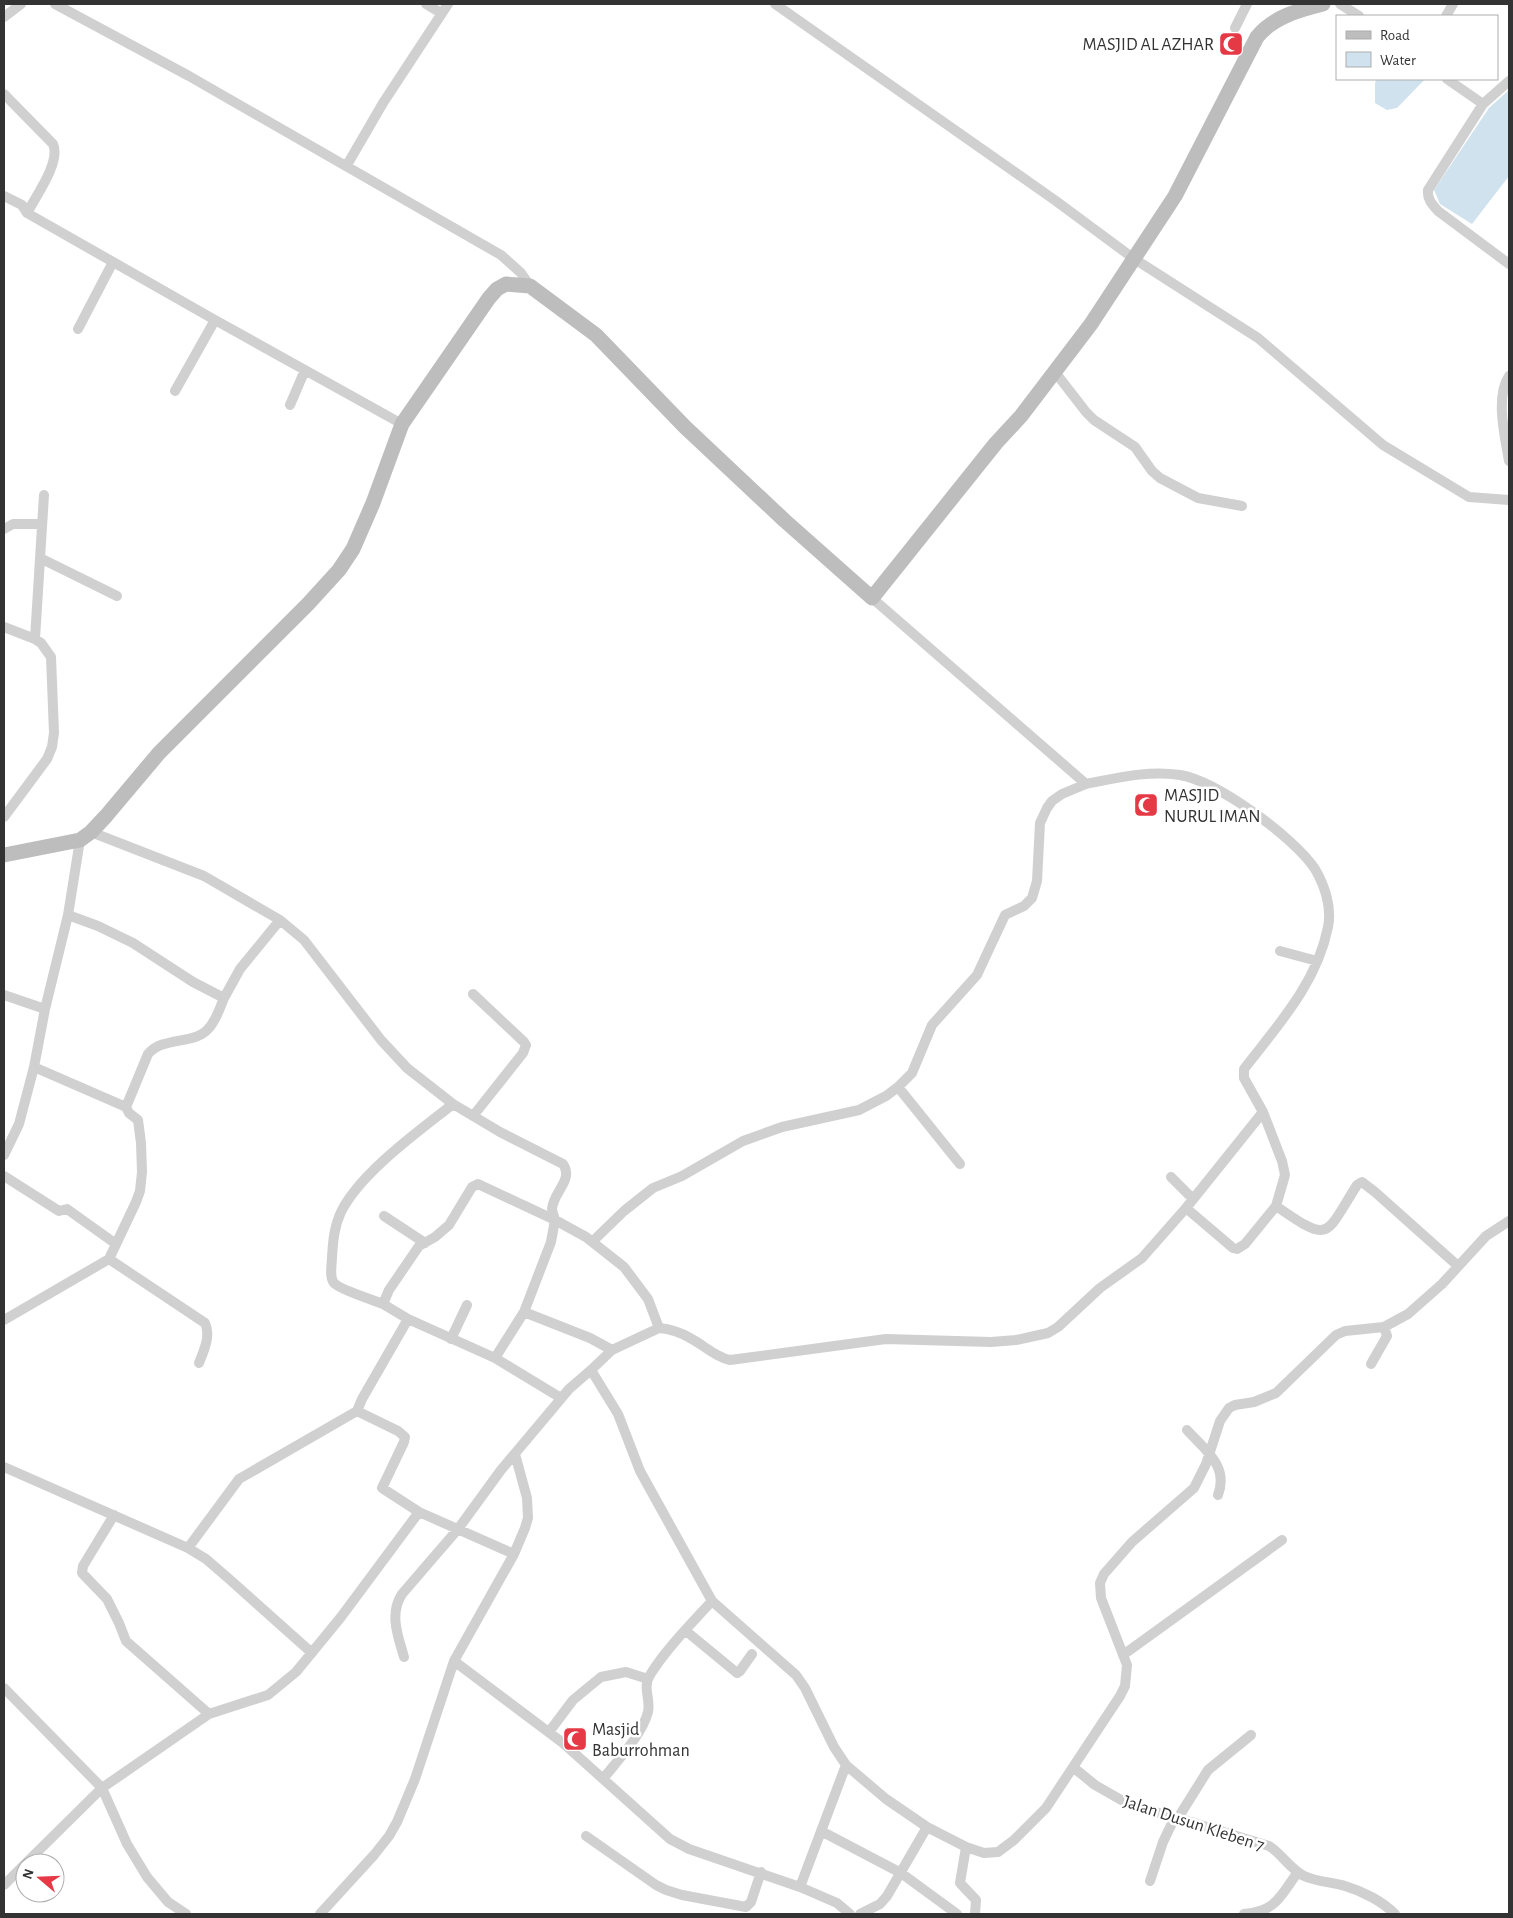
<svg xmlns="http://www.w3.org/2000/svg" width="1513" height="1918" viewBox="0 0 1513 1918" font-family="'Alegreya Sans',sans-serif">
  <rect width="100%" height="100%" fill="#fff"/>
  <path fill="#cfe2ee" d="M1376 79H1425L1397 108 1387 110 1375 103V84Z
    M1509 90V176L1472 224 1440 204 1434 190 1489 108Z"/>
  <g fill="none" stroke-linecap="round" stroke-linejoin="round">
    <path stroke="#d0d0d0" stroke-width="10" d="M55 4 189 76 501 255 521 273 530 286
      M426 4 441 13
      M775 4 1056 201 1133 258 1258 338 1383 445 1469 497 1509 500
      M1340 4 1359 16
      M1446 16 1453 4
      M4 17 21 4
      M1235 28 1247 4
      M1447 79 1483 104
      M1509 81 1483 104 1428 190C1427 199 1432 204 1438 211L1509 264
      M4 94 53 144C61 162 36 196 27 213L215 320 402 424
      M347 165 383 103 448 4
      M4 196 22 205 27 213
      M78 329 113 262
      M1055 372 1086 412 1094 420 1135 447 1152 471 1160 478 1198 498 1242 506
      M1509 376C1495 397 1505 437 1509 461
      M175 391 215 320
      M290 405 305 370
      M4 529 13 524H42
      M40 558 117 596
      M4 627 35 639 41 643 51 657 54 733 52 747 47 759 4 817
      M35 639 44 495
      M1086 784C1117 778 1149 770 1180 775 1217 781 1295 838 1315 869 1325 886 1332 908 1328 927 1317 983 1278 1025 1244 1069V1078L1263 1112 1282 1161 1285 1175 1276 1206 1245 1244 1237 1249 1233 1248 1186 1208
      M91 832 204 876 280 920 304 940 381 1040 407 1068 453 1104 500 1132 563 1164C574 1180 553 1192 552 1209 552 1212 554 1216 555 1220L586 1237 624 1267 648 1299 659 1328 612 1350 591 1370
      M68 915 80 840
      M1280 951 1317 961
      M473 994 524 1042 526 1045 523 1053 473 1116
      M4 995 45 1009
      M898 1087 960 1164
      M126 1107 148 1054C163 1036 194 1045 208 1029 216 1021 220 1008 224 998
      M4 1155 19 1124 34 1067
      M4 1176 59 1211 67 1209 116 1244
      M1171 1177 1193 1199
      M1276 1206C1331 1244 1324 1237 1357 1185L1362 1182 1375 1192 1458 1266
      M384 1216 425 1243
      M593 1241 624 1211 653 1188 682 1176 743 1141 782 1127 859 1110 886 1096 898 1087 912 1073 932 1025 977 975 1005 915 1024 906 1032 898 1037 881 1040 823 1047 808 1052 801 1062 794 1086 784 872 598
      M109 1259 205 1323C211 1336 204 1350 199 1363
      M383 1304C374 1300 340 1290 334 1283 329 1277 332 1264 332 1257 333 1241 334 1227 341 1212 360 1173 419 1131 453 1104
      M408 1319 362 1399 357 1411 398 1431 405 1437 404 1442 382 1488 419 1512
      M4 1320 109 1259 136 1202 140 1191 142 1172 141 1143 138 1120 129 1113 126 1107 34 1067 45 1009 68 915 98 926 133 943 193 982 224 998 240 969 280 920
      M659 1328C670 1329 680 1332 690 1338 704 1345 715 1357 730 1360L886 1339 991 1342 1016 1340 1048 1333 1058 1327 1100 1288 1142 1258 1186 1208 1263 1112
      M451 1339 467 1305
      M495 1358 524 1312
      M1371 1364 1387 1336 1384 1327
      M561 1398 495 1358 408 1319 383 1304 389 1290 419 1246 435 1237 449 1225 472 1187 478 1184 555 1220 551 1242 524 1312 590 1338 612 1350
      M1187 1430C1205 1450 1229 1466 1218 1495
      M515 1454 527 1498 528 1518 525 1528 514 1554 454 1661 563 1743 670 1839 689 1849 800 1887 837 1903 850 1914
      M4 1467 188 1548 206 1559 228 1578 312 1653
      M114 1515 83 1566 82 1573 107 1599 119 1623 126 1641 209 1714
      M188 1548 239 1479 357 1411
      M686 1631 737 1673 740 1671 752 1654
      M1123 1655 1282 1540
      M404 1657C398 1636 389 1614 402 1594L458 1529 501 1470 554 1407 569 1389 591 1370 618 1414 640 1471 712 1601 796 1675 805 1688 834 1747 846 1765 886 1799 927 1827 966 1847 984 1853 998 1852 1014 1840 1046 1808 1120 1696 1125 1686 1127 1665 1101 1598 1100 1583 1104 1574 1132 1542 1194 1488 1206 1464 1220 1421 1229 1408 1235 1405 1254 1402 1276 1393 1336 1335 1345 1331 1384 1327 1408 1314 1442 1284 1486 1236 1509 1221
      M4 1688 102 1788 127 1844 147 1877 168 1902 186 1914
      M549 1732 573 1700 601 1677 626 1672 648 1679
      M1074 1768 1095 1785 1130 1805 1178 1818 1269 1846C1282 1854 1289 1868 1304 1876 1317 1882 1332 1882 1345 1886 1362 1891 1382 1901 1395 1914
      M603 1779C617 1761 642 1735 648 1712 651 1699 642 1688 650 1675 666 1649 691 1624 712 1601
      M1178 1818 1208 1770 1251 1735
      M821 1831 901 1873 957 1914
      M586 1836 656 1885 666 1890 682 1895 746 1907 751 1902 761 1872
      M966 1847 960 1883 976 1900 975 1914
      M26 1863 102 1788 209 1714 268 1695 296 1672 341 1617 419 1512 514 1554
      M1150 1881 1163 1842 1175 1817
      M4 1885 25 1864
      M800 1887 846 1765
      M320 1914 374 1855 389 1836 397 1822 415 1779 454 1661
      M860 1914 880 1904 887 1896 927 1827
      M1244 1914C1277 1911 1280 1896 1298 1872"/>
    <path stroke="#bdbdbd" stroke-width="15" d="M4 855 80 840 91 832 106 816 159 753 308 604 339 570 353 549 373 503 402 424 489 298 497 289 506 284 530 286 596 335 685 427 784 520 872 598 996 443 1021 416 1091 324 1175 196 1257 37C1273 17 1299 10 1323 4"/>
  </g>
  <defs>
    <symbol id="mosque-square" viewBox="-11 -11 22 22"><rect x="-9" y="-9" width="18" height="18" rx="4" fill="#e63946" stroke="#fff"/><path d="M3.5-4.9A6 6 0 1 0 3.5 4.9A5 5 0 1 1 3.5-4.9Z" fill="#fff"/></symbol>
  </defs>
  <g fill-rule="evenodd">
    <use href="#mosque-square" x="1217" y="30" width="28" height="28"/>
    <use href="#mosque-square" x="1132" y="791" width="28" height="28"/>
    <use href="#mosque-square" x="561" y="1725" width="28" height="28"/>
  </g>
  <g text-anchor="middle" stroke-width="5" stroke-linejoin="round" paint-order="stroke">
    <g font-size="18" fill="#333" stroke="#fff" text-anchor="start">
      <text x="1214" y="50" text-anchor="end">MASJID AL AZHAR</text>
      <text x="1164" y="801">MASJID<tspan x="1164" dy="21">NURUL IMAN</tspan></text>
      <text x="592" y="1735">Masjid<tspan x="592" dy="21">Baburrohman</tspan></text>
    </g>
    <g font-size="18" fill="#333" stroke="#fff">
      <text transform="translate(1194 1823) rotate(18)" y="6">Jalan Dusun Kleben 7</text>
    </g>
  </g>
  <rect width="1513" height="1918" fill="none" stroke="#333333" stroke-width="10"/>
  <rect x="1336" y="15" width="162" height="65" fill="#ffffff" stroke="#adadad"/>
  <rect x="1346" y="31" width="25" height="8" fill="#bdbdbd" stroke="#adadad"/>
  <text x="1380" y="40" font-size="15" fill="#333333">Road</text>
  <rect x="1346" y="52" width="25" height="15" fill="#cfe2ee" stroke="#adadad"/>
  <text x="1380" y="65" font-size="15" fill="#333333">Water</text>
  <g transform="translate(40 1878) rotate(289)"><circle r="24" fill="#ffffff" stroke="#adadad"/>
  <path d="M0-4L9 19L0 12L-9 19Z" fill="#e63946"/>
  <text y="-8" font-size="14" font-weight="bold" text-anchor="middle" fill="#333333">N</text>
  </g>
</svg>
